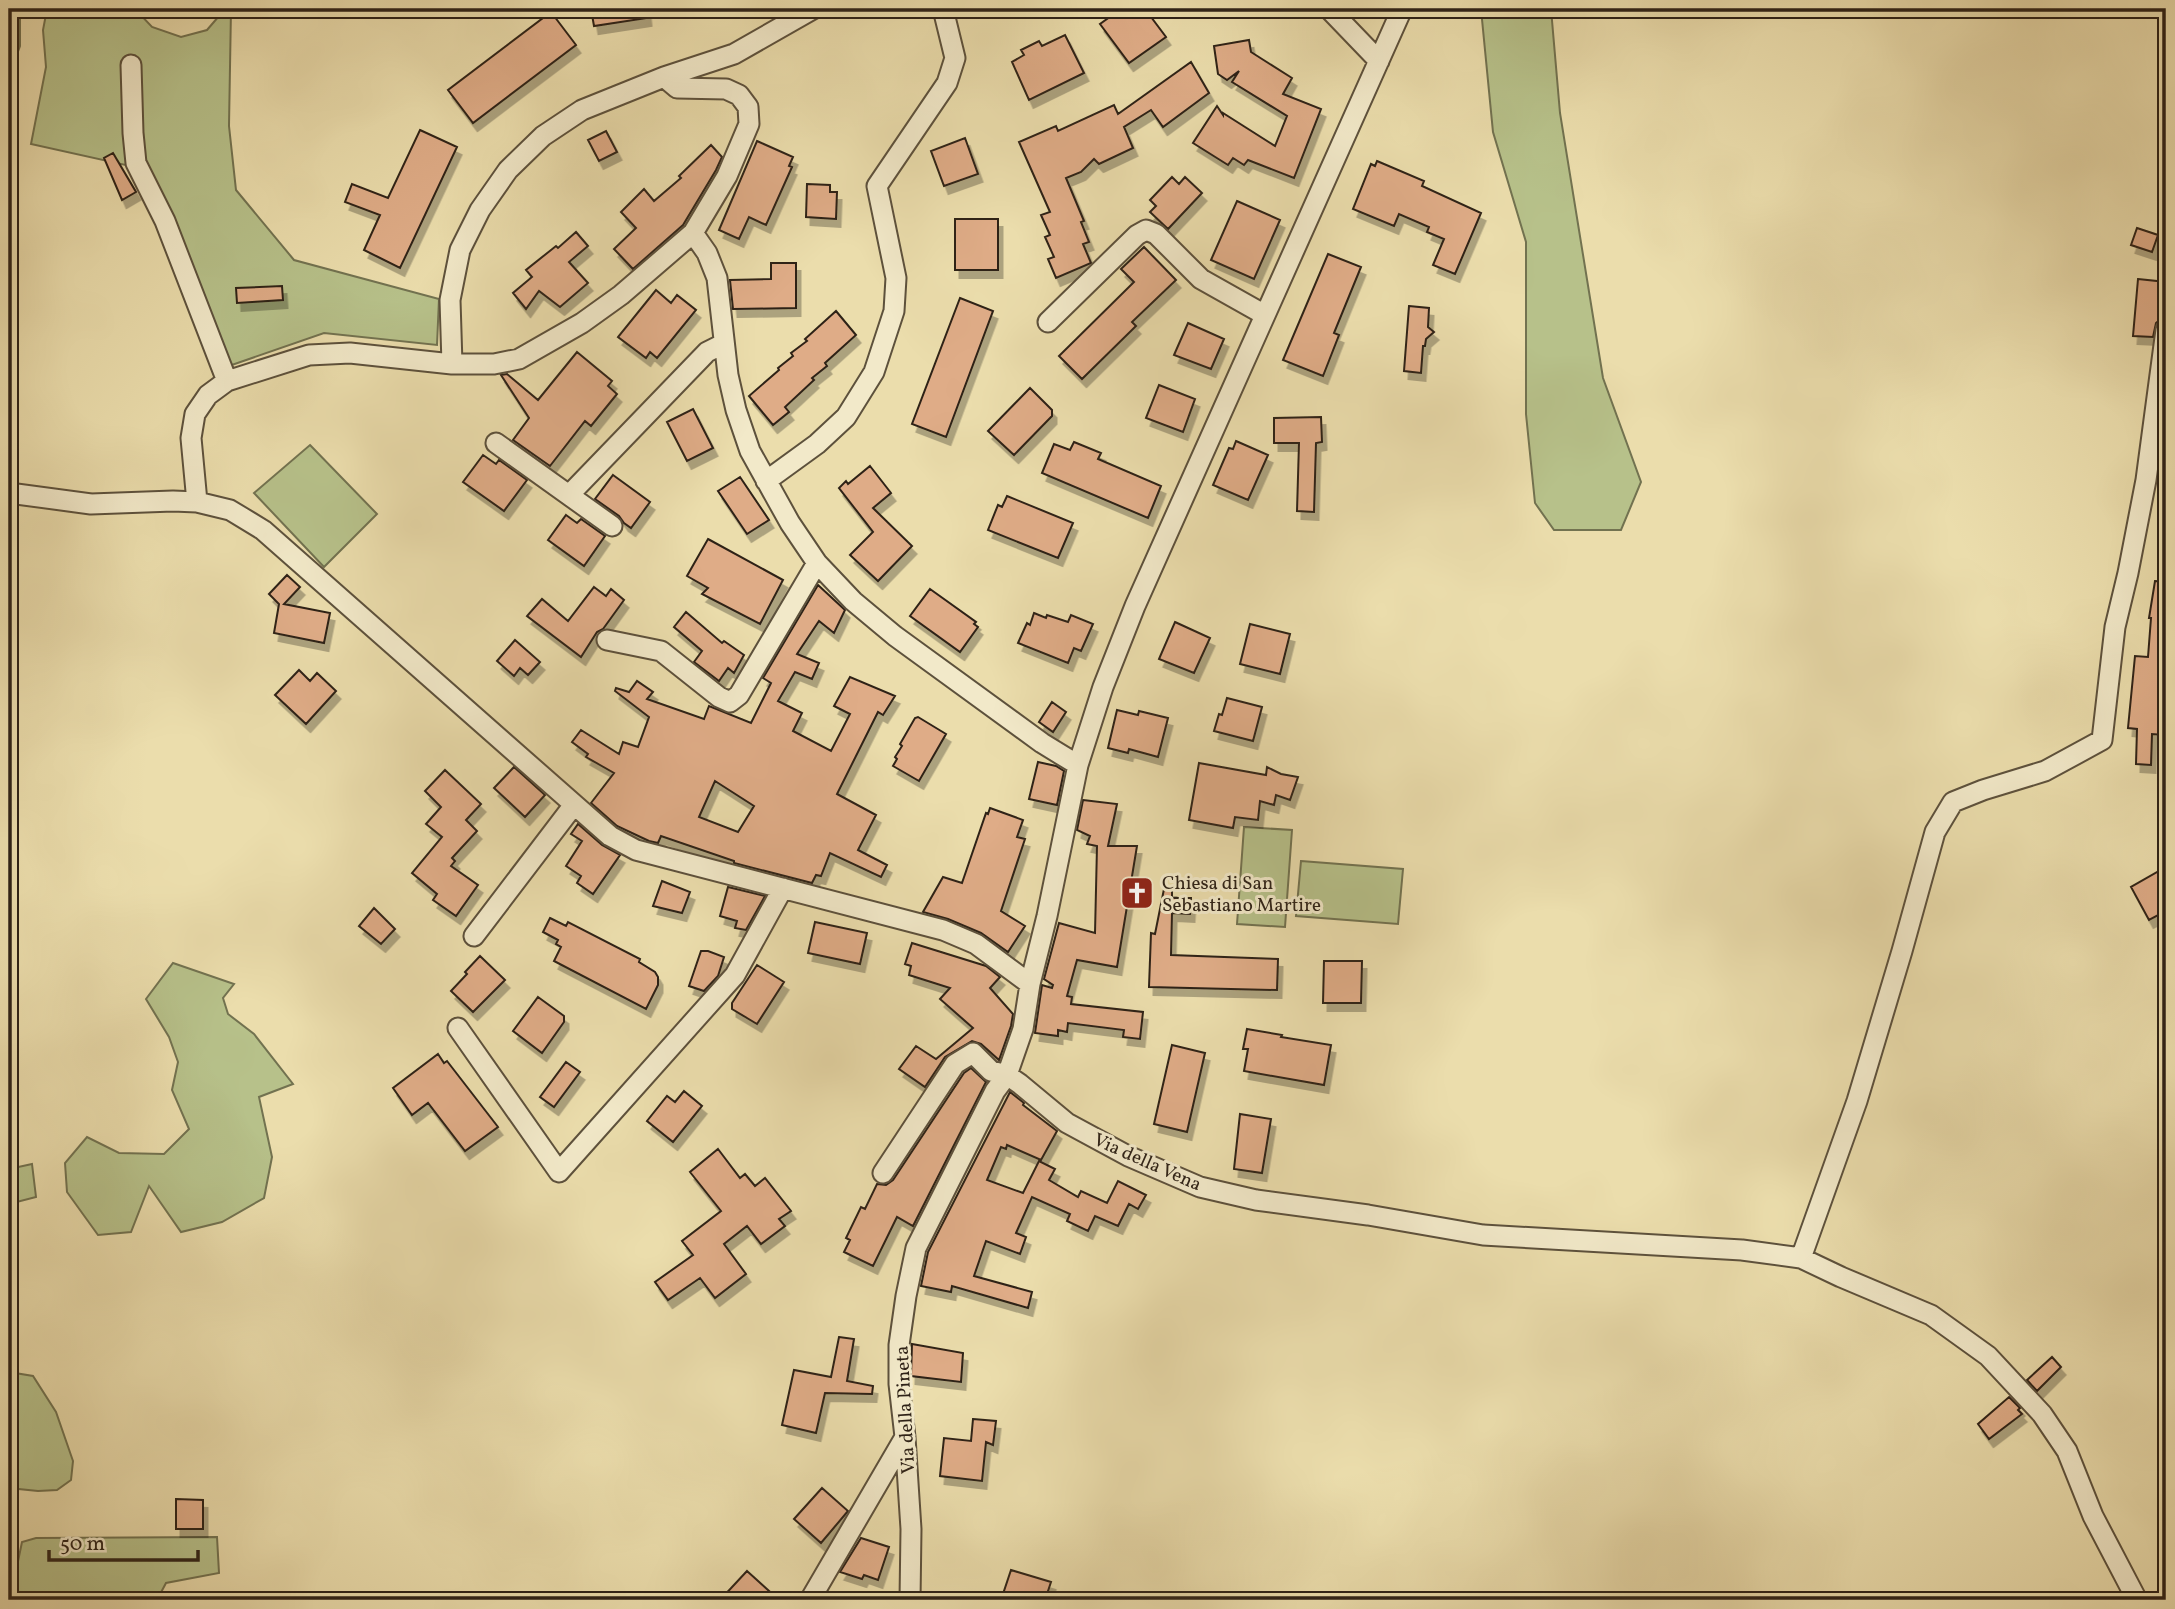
<svg xmlns="http://www.w3.org/2000/svg" width="2175" height="1609" viewBox="0 0 2175 1609" font-family="Vollkorn,serif">
  <defs>
    <filter id="shadow"><feDropShadow dx="4.5" dy="8" stdDeviation="0" flood-color="#0004"/></filter>
  </defs>
  <rect width="100%" height="100%" fill="#ebddac"/>
  <filter id="stains"><feTurbulence type="fractalNoise" baseFrequency=".00286" numOctaves="4"/><feColorMatrix values="0 0 0 0 .2 0 0 0 0 .09 0 0 0 0 .02 0 0 0 .5 -.17"/></filter>
  <radialGradient id="worn" r=".72"><stop offset=".6" stop-color="#630" stop-opacity="0"/><stop offset="1" stop-color="#630" stop-opacity=".3"/></radialGradient>
  <path fill="#b7c18a" stroke="#727250" stroke-width="2" d="M9 9H20V46L9 76Z
    M47 9H135L152 27 181 37 207 30 225 9H231L229 126 236 190 294 260 439 299 437 345 324 333 226 367 135 167 31 144 46 67 43 30Z
    M1481 9H1551L1560 113 1603 378 1641 482 1621 530H1554L1535 503 1526 414V242L1493 132Z
    M310 445 377 514 324 567 254 493Z
    M1244 827 1292 830 1285 927 1237 924Z
    M1301 861 1403 869 1398 924 1296 916Z
    M173 963 234 984 223 998 228 1014 254 1034 293 1084 259 1097 272 1157 264 1198 222 1222 181 1232 149 1186 131 1232 98 1235 67 1192 65 1163 87 1137 119 1153 164 1154 189 1129 172 1090 178 1062 169 1037 146 999Z
    M32 1164 36 1197 9 1204V1169Z
    M9 1372 33 1376 56 1412 73 1461 71 1480 57 1490 38 1491 9 1488Z
    M217 1537 219 1573 166 1583 157 1600H10L22 1542 36 1538Z"/>
  <path fill="#dfac87" stroke="#2e2217" stroke-width="2" fill-rule="evenodd" filter="url(#shadow)" d="M591 9H646L647 18 594 26Z
    M1121 9H1145L1166 37 1129 63 1100 24Z
    M551 12 576 45 473 123 448 90Z
    M1065 35 1084 73 1029 100 1012 62 1024 55 1021 50 1039 41 1042 46Z
    M1249 40 1251 52 1292 78 1283 94 1321 109 1294 178 1248 160 1244 165 1233 158 1228 165 1193 143 1217 106 1223 115V113L1275 146 1287 116 1232 82 1239 71 1227 80 1218 74 1214 46Z
    M1191 62 1209 93 1163 127 1151 110 1124 127 1133 148 1099 164 1094 159 1081 172 1066 178 1084 221 1081 222 1089 242 1083 244 1091 263 1056 278 1048 259 1054 257 1045 237 1050 235 1041 215 1050 212 1019 142 1056 126 1058 131 1114 105 1118 114Z
    M420 130 457 147 400 268 364 250 380 215 345 202 352 184 388 198Z
    M606 131 617 152 599 161 588 140Z
    M965 138 978 174 944 186 931 151Z
    M757 141 793 157 789 166 792 167 766 225 749 217 739 239 719 230Z
    M711 145 722 157 716 170 683 225 633 269 614 249 636 228 621 212 644 189 654 201 681 178 679 176Z
    M113 153 136 192 122 200 104 158Z
    M1377 161 1424 181 1422 186 1481 213 1455 274 1433 265 1444 239 1427 232 1429 227 1399 214 1394 226 1353 209 1371 164 1375 166Z
    M1172 177 1179 184 1185 177 1202 193 1168 229 1150 212 1156 206 1150 200Z
    M807 184 830 185V192H837L836 219 806 217Z
    M1237 201 1280 220 1254 279 1211 260Z
    M955 219H998V270H955Z
    M2137 228 2158 235 2152 252 2131 245Z
    M576 232 588 246 569 262 588 283 560 307 539 291 526 309 513 293 532 277 526 270 556 246 558 248Z
    M1144 247 1176 280 1132 322 1136 326 1082 379 1059 356 1134 282 1121 269Z
    M1328 254 1361 267 1334 333 1339 335 1323 376 1283 360Z
    M771 263H796V308L733 309 730 280 771 279Z
    M2138 279 2166 282 2162 318 2156 323 2153 337 2133 336Z
    M282 286 283 300 237 303 236 288Z
    M656 290 671 303 677 295 696 310 657 358 650 352 646 358 618 337Z
    M960 298 993 311 946 437 912 424Z
    M1409 306 1429 308 1428 327 1434 332 1426 339 1425 346H1423L1421 373 1404 371Z
    M836 311 856 335 825 363 827 366 812 378 814 380 785 407 789 412 773 425 749 396 779 370 778 368 793 356 791 353 807 341 805 339Z
    M1188 323 1224 339 1211 369 1174 355Z
    M577 352 612 381 608 386 617 394 591 426 585 421 550 466 513 440 529 418 501 375 507 374 538 400Z
    M1159 385 1195 399 1183 432 1146 418Z
    M1030 388 1052 410V416L1014 455 988 431Z
    M693 409 713 448 687 461 667 422Z
    M1321 417 1322 442 1316 443 1314 512 1297 511 1299 443H1274V418Z
    M1236 441 1268 455 1248 500 1213 485 1229 448 1233 449Z
    M1074 442 1101 453 1098 459 1161 486 1148 518 1042 473 1054 444 1070 450Z
    M483 455 496 464 499 460 527 480 504 511 463 482Z
    M870 466 891 493 873 508 912 546 878 581 850 555 873 532 839 488 846 481 848 484Z
    M613 475 650 502 631 528 624 523 619 516 595 499Z
    M740 477 769 520 747 534 718 491Z
    M1007 496 1073 523 1058 558 988 530 998 505 1002 507Z
    M566 515 577 523 581 519 605 536 584 566 548 540Z
    M708 539 783 580 760 624 702 594 708 588 687 576Z
    M287 575 300 587 284 604 330 613 324 643 274 633 279 604 269 594Z
    M2155 581 2166 582 2165 735 2152 734 2151 765 2136 764 2137 729 2128 728 2135 656 2148 657 2151 618H2149Z
    M818 585 845 610 834 633 819 621 797 654 819 663 812 679 795 672 778 701 802 713 793 731 831 751 850 714 834 706 850 677 895 696 883 715 878 712 837 794 876 815 858 850 887 865 881 877 830 853 821 876 816 875 812 883 734 863V861L661 836 658 843 649 841 617 826 591 803 614 773 586 757 588 754 572 742 581 730 619 754 623 742 638 747 649 717 615 691 616 688 629 692 637 681 653 692 647 699 704 719 709 706 751 723 771 683 763 678ZM715 781 754 806 738 832 699 817Z
    M594 587 606 596 611 589 624 600 603 629 597 632 581 657 527 616 542 599 568 621Z
    M930 589 976 622 974 624 978 627 960 652 910 616Z
    M686 612 722 643 724 641 744 655 734 673 728 668 719 681 694 662 702 651 674 627Z
    M1034 613 1046 618 1047 615 1068 622 1071 615 1093 624 1081 651 1074 648 1068 663 1018 643 1027 623 1030 625Z
    M1175 622 1210 638 1194 673 1159 659Z
    M1250 624 1290 634 1280 674 1240 664Z
    M515 640 540 662 528 675 520 668 514 676 497 661Z
    M299 670 310 681 317 673 336 691 306 724 275 695Z
    M1227 698 1262 707 1253 741 1214 731 1219 714 1222 715Z
    M1052 702 1066 712 1053 732 1039 722Z
    M1117 710 1138 715 1139 711 1168 718 1158 757 1129 749 1128 753 1108 748Z
    M918 717 946 734 919 781 893 766 897 759 895 757 902 746 900 744 915 718Z
    M1038 762 1056 766 1064 771 1057 805 1029 799Z
    M1199 763 1266 775 1267 767 1281 774 1298 777 1290 800 1276 795 1274 805 1260 801 1258 820 1235 817 1233 828 1189 820Z
    M514 767 545 795 525 817 494 788Z
    M445 770 481 804 466 820 477 831 452 858 455 861 451 866 478 885 456 916 433 900 437 894 412 873 442 837 426 824 441 807 425 791Z
    M1083 800 1117 804 1108 846H1137L1117 967 1077 960 1067 996 1072 997 1071 1004 1143 1012 1140 1039 1123 1037 1124 1030 1068 1023 1067 1032 1058 1030V1036L1035 1033 1042 985 1052 988 1053 985 1044 979 1059 923 1095 933 1097 846 1087 844 1090 836 1077 830Z
    M990 808 1023 820 1017 837 1025 839 1001 911 1025 926 1008 952 981 933 948 919 923 912 943 877 962 883 986 813 988 814Z
    M578 824 602 845 620 855 593 894 577 883 581 876 566 866 582 841 571 834Z
    M2166 867V911L2149 920 2131 887Z
    M662 881 690 892 682 913 653 906Z
    M728 887 765 896 746 930 735 928 737 921 720 916Z
    M1164 889H1172V898H1191L1190 914 1172 913 1171 955 1278 959 1277 990 1149 987 1151 933 1155 934Z
    M374 908 395 929 381 944 359 926Z
    M550 918 566 926 568 922 640 959 639 962 655 972 658 977V985L646 1009 554 961 561 947 556 944 558 940 543 932Z
    M815 922 867 933 860 964 808 953Z
    M912 943 986 966 1000 977 990 988 1013 1014 1011 1026 999 1060 981 1044 972 1041 945 1057 925 1087 899 1069 916 1046 936 1059 973 1028 940 999 950 988 909 975 911 966 905 964Z
    M701 951H708L724 957 718 976 704 991 689 986Z
    M480 956 505 980 473 1012 451 991 467 974 465 972Z
    M1324 961H1362L1361 1003H1323Z
    M757 965 784 982 757 1024 732 1009V1003Z
    M538 997 564 1016V1022L542 1053 513 1031Z
    M1247 1029 1282 1035 1281 1037 1331 1045 1324 1085 1244 1071 1248 1049H1243Z
    M1172 1045 1205 1053 1187 1132 1154 1124Z
    M438 1054 444 1063 447 1061 498 1127 465 1151 428 1103 412 1115 393 1088Z
    M566 1062 580 1072 554 1107 540 1097Z
    M971 1068 986 1082 913 1226 897 1217 873 1266 844 1252 850 1240 846 1238 861 1207 865 1209 877 1184 886 1185 893 1180 964 1073Z
    M684 1091 702 1106 673 1142 647 1121 667 1096 675 1102Z
    M1010 1092 1024 1103 1023 1105 1057 1131 1041 1160 1007 1145 1006 1149 1001 1147 987 1180 1023 1193 1039 1161 1055 1169 1049 1180 1078 1197 1081 1191 1107 1203 1118 1181 1146 1195 1138 1209 1129 1204 1118 1226 1095 1216 1088 1231 1067 1221 1070 1214 1032 1197 1016 1233 1026 1237 1020 1254 986 1241 974 1276 1032 1292 1028 1308 952 1286 951 1292 921 1286 928 1252Z
    M1240 1114 1271 1119 1262 1173 1234 1169Z
    M718 1149 740 1178 745 1174 755 1186 765 1178 791 1211 779 1219 785 1226 761 1244 747 1226 724 1244 746 1274 715 1298 700 1278 668 1300 655 1282 693 1255 682 1241 721 1211 690 1172Z
    M839 1337 854 1339 847 1381 873 1386 872 1394 825 1393 816 1433 782 1425 794 1370 831 1377Z
    M912 1344 963 1353 961 1382 911 1376Z
    M2052 1357 2061 1367 2037 1391 2027 1380Z
    M2009 1397 2020 1408 2018 1410 2022 1414 1989 1439 1978 1424Z
    M973 1419 996 1421 993 1445 986 1442 982 1481 940 1476 944 1438 971 1441Z
    M822 1488 848 1511 821 1543 794 1519Z
    M176 1499 203 1500V1529H176Z
    M861 1538 889 1547 878 1580 864 1575 862 1579 840 1572Z
    M1011 1570 1051 1582 1045 1600H1001Z
    M747 1571 779 1600H720Z"/>
  <g fill="none" stroke-linecap="round" stroke-linejoin="round">
    <defs>
      <path id="minor" d="M1329 9 1379 61
        M131 65 133 133 136 163 165 221 227 381
        M693 233 707 253 717 278 728 375 736 410 750 451 790 523 817 563 853 601 895 636 1042 743 1078 765
        M1048 322 1137 235 1146 230 1156 234 1201 279 1265 315
        M452 364 450 300 460 250 480 210 508 170 543 136 582 110 664 77 734 54 813 9
        M496 443 612 526
        M766 481 817 444 846 417 874 372 894 311 896 278 877 186 947 83 955 58 943 9
        M9 493 91 504 173 501 197 502 230 510 263 530 610 836 636 850 943 930 976 944 1030 984
        M569 495 707 352 723 344
        M197 502 191 438 195 414 208 395 227 381 309 355 350 353 452 364H494L519 359 582 323 621 295 693 233 727 176 749 124 748 107 739 95 726 89 677 88 664 77
        M607 640 661 651 719 697 730 702 739 695 817 563
        M474 936 573 806
        M458 1028 559 1172 735 975 783 888
        M883 1173 955 1064 973 1053 991 1071 1007 1075 1020 1084 1067 1123 1128 1156 1200 1187 1256 1200 1368 1215 1483 1235 1742 1250 1801 1258 1841 1277 1931 1315 1988 1356 2042 1414 2067 1451 2093 1516 2137 1600
        M1801 1258 1857 1101 1902 951 1935 832 1953 802 1983 790 2045 771 2102 740 2115 627 2128 573 2146 480 2166 330
        M810 1600 905 1437
        M910 1600 911 1529 905 1437 899 1384V1345L906 1296 916 1248 995 1091 1007 1075 1023 1029 1030 984 1047 916 1078 765 1103 687 1135 606 1402 9"/>
    </defs>
    <use href="#minor" stroke="#5d513c" stroke-width="23"/>
    <use href="#minor" stroke="#f2e9c9" stroke-width="19"/>
  </g>
  <defs>
    <symbol id="church-square" viewBox="-11 -11 22 22"><rect x="-9" y="-9" width="18" height="18" rx="4" fill="#8f2418" stroke="#f2e9c9"/><path d="M-1.2-6h2.4v3.5h3.3v2.4h-3.3V6h-2.4V-.1h-3.3v-2.4h3.3Z" fill="#fff"/></symbol>
  </defs>
  <g fill-rule="evenodd">
    <use href="#church-square" x="1118" y="874" width="38" height="38"/>
  </g>
  <g text-anchor="middle" stroke-width="6" stroke-linejoin="round" paint-order="stroke">
    <g font-size="19" fill="#2e2217" stroke="#f2e9c9" text-anchor="start">
      <text x="1162" y="889">Chiesa di San<tspan x="1162" dy="22">Sebastiano Martire</tspan></text>
    </g>
    <g font-size="19" fill="#2e2217" stroke="#f2e9c9">
      <text transform="translate(1148 1161) rotate(24)" y="7">Via della Vena</text>
      <text transform="translate(904 1410) rotate(-93)" y="7">Via della Pineta</text>
    </g>
  </g>
  <rect width="2175" height="1609" fill="none" stroke="#ebddac" stroke-width="35"/>
  <rect x="10" y="10" width="2154" height="1588" fill="none" stroke="#2e2217" stroke-width="3.5"/>
  <rect x="18" y="18" width="2140" height="1574" fill="none" stroke="#2e2217" stroke-width="2"/>
  <path d="M49 1550v10h149v-10" fill="none" stroke="#2e2217" stroke-width="3.5"/>
  <text x="60" y="1550" font-size="21" fill="#2e2217" stroke="#f2e9c9" stroke-width="5" paint-order="stroke">50 m</text>
  <rect width="100%" height="100%" filter="url(#stains)"/>
  <rect width="100%" height="100%" fill="url(#worn)"/>
</svg>
